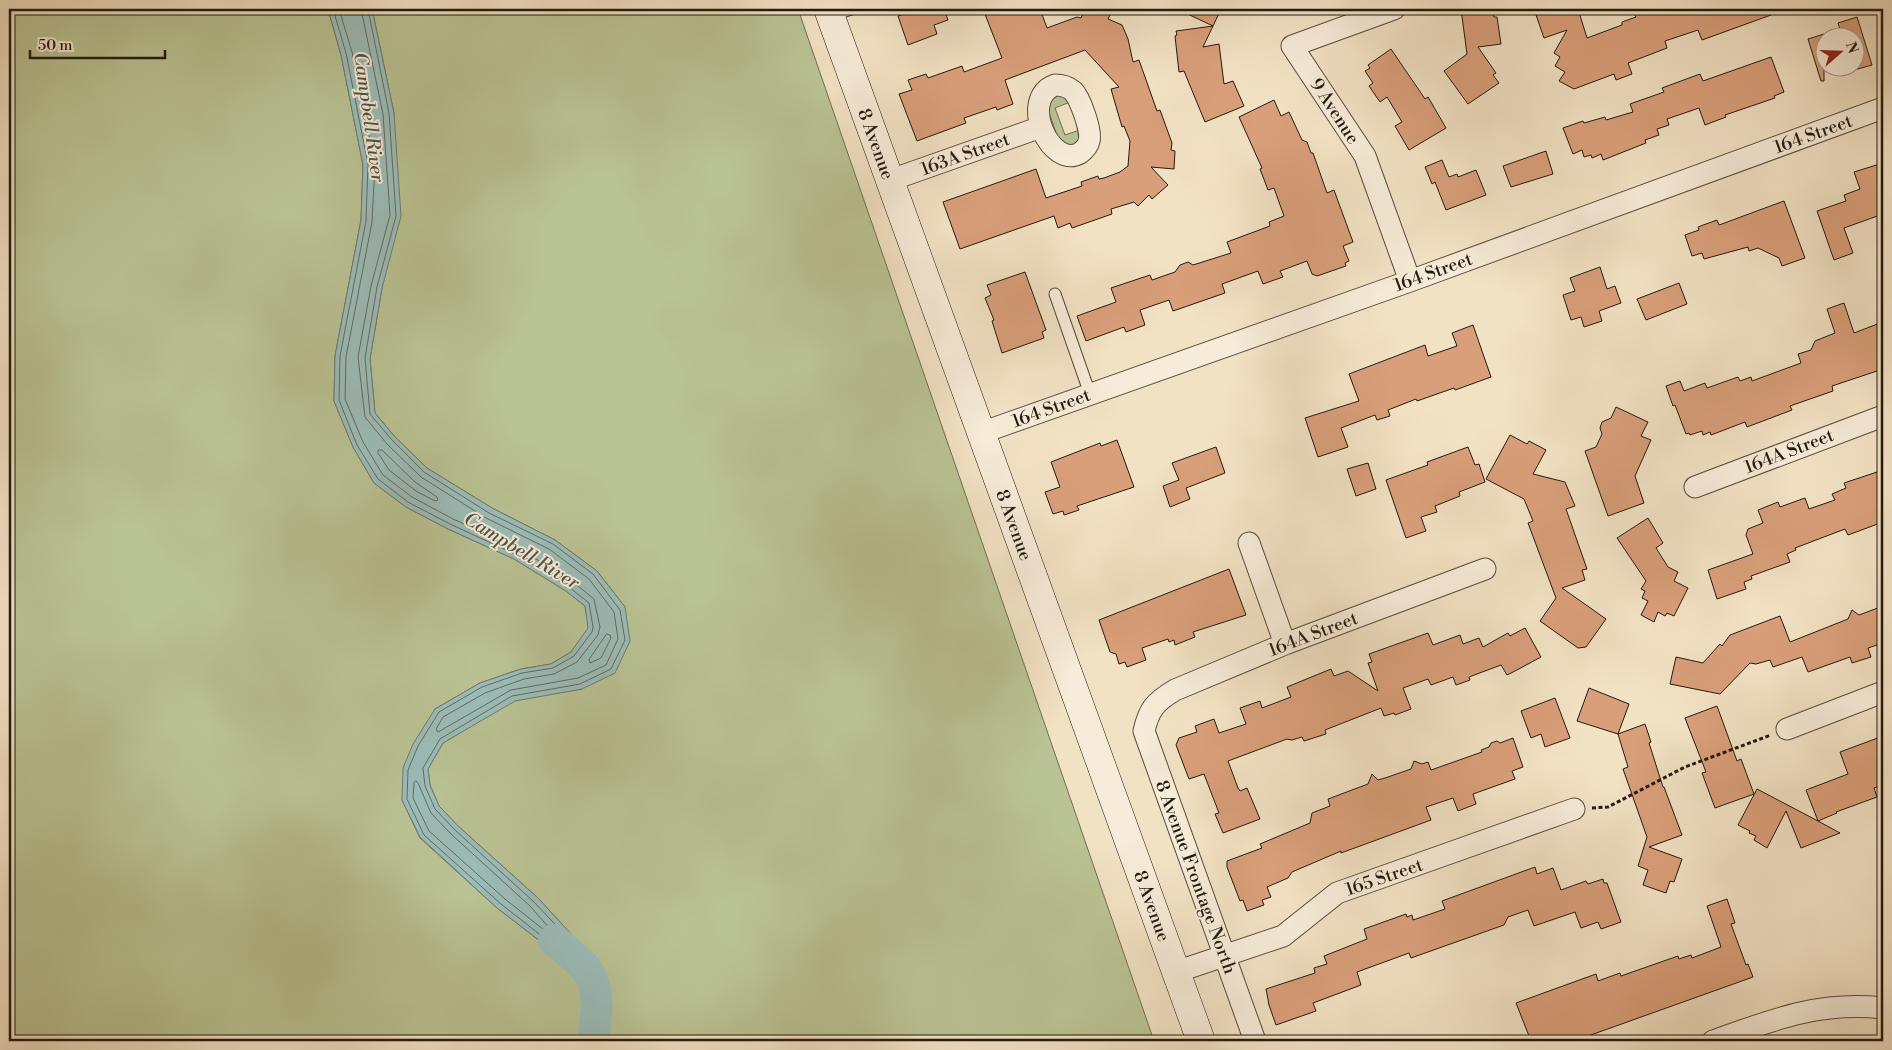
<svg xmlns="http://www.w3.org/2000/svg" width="1892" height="1050" viewBox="0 0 1892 1050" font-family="'Libre Bodoni',serif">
  <rect width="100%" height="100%" fill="#f2e2c4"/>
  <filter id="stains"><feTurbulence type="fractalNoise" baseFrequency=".004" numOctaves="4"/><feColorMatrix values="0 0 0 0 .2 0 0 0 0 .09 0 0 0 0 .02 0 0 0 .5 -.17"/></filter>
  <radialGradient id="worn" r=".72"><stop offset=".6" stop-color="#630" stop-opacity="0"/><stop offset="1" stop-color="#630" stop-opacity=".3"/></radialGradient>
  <path fill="#bac394" stroke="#6e6e51" d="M9 9H328L341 55 363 165 361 220 335 356 334 401 353 447 374 483 406 507 448 529 514 559 566 591 585 606 589 629 571 652 551 664 521 669 480 683 435 709 402 800 420 838 497 908 540 941 563 966 587 969 572 935 538 898 458 826 439 806 430 785 428 769 443 743 515 700 582 689 625 607 597 571 555 540 492 508 427 468 395 437 375 413 370 359 382 288 394 113 372 9H798L1154 1041H9Z
    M1060 94 1070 102 1055 108 1065 135 1080 130C1080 139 1078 143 1070 146L1058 138 1048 110V102Z"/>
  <path fill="#9cbdb9" stroke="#6c7c75" d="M328 9H372L394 113 401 216 382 288 370 359 375 413 395 437 427 468 492 508 555 540 597 571 625 607 630 641 615 673 582 689 515 701 443 743 428 769 430 785 439 806 458 826 538 898 572 935 587 970 563 966 540 941 497 908 420 837 402 800 403 768 413 744 435 709 480 683 521 669 551 664 571 652 588 628 585 606 566 591 514 559 448 529 406 507 374 483 353 447 334 401 335 356 361 220 363 165 341 55Z"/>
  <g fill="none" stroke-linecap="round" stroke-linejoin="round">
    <path stroke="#606c64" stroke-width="1" d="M333 9 346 53 368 164 366 221 340 356 339 400 357 445 378 479 408 502 450 524 517 555 569 587 589 603 593 627 592 632 574 656 553 668 522 673 482 687 439 712 418 746 408 770 407 799 424 835 501 904 543 937 565 961 575 963 577 959 568 938 534 902 455 830 435 809 425 786 423 768 440 739 512 696 580 684 611 669 625 640 620 610 593 574 553 544 489 513 424 472 392 440 370 414 365 358 377 287 396 216 389 113 368 9
      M339 9 352 52 375 164 372 222 346 357 345 399 363 442 383 475 412 497 453 519 520 549 573 582 594 599 600 627 598 635 577 662 554 674 524 679 485 693 443 717 436 729 438 732 511 690 578 678 606 665 618 639 614 612 589 579 549 549 486 518 421 477 387 444 365 417 358 357 371 286 390 215 383 114 361 9
      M379 450H382L415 482 437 497 438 500 435 501 416 491 389 470 378 453Z
      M607 634 610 635 611 638 601 658 590 663 589 660Z
      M416 781 418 783 431 813 451 834 530 906 551 930V933H548L505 899 429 831 413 798 414 783Z"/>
    <path stroke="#9cbdb9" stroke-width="32" d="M554 940C564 949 578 958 586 969 601 988 597 1019 592 1041"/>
  </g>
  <path fill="#d99f7a" stroke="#231a0e" d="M920 9H944L948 20 934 25 937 34 908 45 898 16Z
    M983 9H1040L1047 28 1077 17 1081 18 1084 11 1089 9H1113L1108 19 1122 25 1128 39 1133 62 1139 60 1157 111 1160 110 1172 143 1171 150 1175 151 1174 169 1151 167 1168 185 1152 199 1149 195 1138 206 1134 202 1111 209 1112 214 1072 228 1070 223 1058 228 1054 216 960 249 943 202 1036 169 1046 198 1082 186 1081 182 1098 176 1099 179 1104 178 1120 172 1128 166 1130 141 1124 126 1122 127 1111 89 1119 87 1085 50 1005 80 1013 104 997 110 996 107 964 118 966 123 917 141 899 94 912 90 908 80 926 74 928 78 962 66 964 72 1002 58Z
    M1177 9H1221L1213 26Z
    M1461 9H1492L1494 17H1497L1501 44 1478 47 1496 73 1493 75 1499 83 1468 104 1444 71 1467 54Z
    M1534 9H1578L1587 38 1622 25V22L1636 17 1633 12 1642 9H1781L1782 11 1702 40 1698 30 1665 41 1667 48 1628 63 1632 74 1616 80 1614 74 1574 89 1559 81 1565 72 1555 66 1560 57 1554 53 1567 30 1544 38Z
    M1857 17 1872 65 1854 70V38H1843L1838 23Z
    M1213 26 1203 47 1219 44 1224 84 1233 81 1244 106 1205 122 1184 71 1179 72 1175 36 1177 35 1176 31Z
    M1824 34V81H1821L1808 39Z
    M1391 49 1425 99 1428 97 1446 128 1409 150 1395 126 1402 122 1387 97 1380 102 1369 86 1373 83 1365 71 1370 68 1368 65Z
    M1771 57 1784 92 1774 96 1775 98 1725 115 1726 117 1705 125 1699 108 1667 119 1669 125 1657 129 1659 135 1645 140 1646 143 1603 160 1601 154 1592 158 1591 155 1584 157 1582 150 1573 154 1563 128 1583 121 1584 123 1605 117 1606 120 1633 112 1630 104 1664 92 1662 88 1700 74 1703 81Z
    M1274 100 1281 116 1289 112 1302 140 1307 142 1311 153H1313L1327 193 1334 190 1353 242 1343 246 1349 261 1345 263 1346 266 1317 276 1312 274 1307 261 1280 271 1283 277 1263 284 1258 271 1222 284 1225 293 1173 311 1169 300 1140 310 1145 325 1126 332 1124 327 1086 341 1077 316 1116 302 1111 288 1150 275 1152 280 1175 272 1180 265 1188 262 1193 265 1231 253 1227 242 1270 226 1269 222 1284 216 1274 188 1268 190 1260 169 1262 168 1239 117Z
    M1546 151 1553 174 1511 187 1503 166Z
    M1442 160 1449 177 1457 174 1458 177 1476 170 1486 195 1446 210 1435 182 1432 184 1425 167Z
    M1883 163V214L1844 228 1853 253 1834 260 1817 211 1846 201 1844 195 1860 189 1854 172Z
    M1784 201 1805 258 1782 266 1779 258 1758 248 1749 251 1748 247 1704 259 1702 253 1692 256 1685 235 1699 230 1698 227 1717 220 1719 225Z
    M1600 267 1607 289 1615 286 1621 303 1599 311 1602 321 1584 327 1581 317 1571 320 1563 295 1575 291 1570 278Z
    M1025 272 1046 330 1042 332 1044 338 1002 353 992 321 994 320 985 298 991 295 987 285Z
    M1679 283 1687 304 1646 320 1637 299Z
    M1844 303 1854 333 1880 323 1883 332V369L1832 386 1833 391 1790 406 1792 410 1747 427 1745 422 1711 435 1710 432 1703 435 1702 431 1690 435 1689 433 1686 434 1675 405 1673 406 1666 386 1680 381 1684 391 1705 383 1707 388 1738 377 1740 381 1751 377 1752 381 1801 363 1798 354 1811 350 1815 341 1835 333 1827 309Z
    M1473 325 1491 377 1455 390 1454 388 1417 401 1416 399 1388 410 1390 416 1377 420 1375 415 1341 428 1348 447 1318 457 1305 418 1359 401 1349 374 1425 345 1428 356 1457 346 1452 333Z
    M1616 407 1648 422 1641 436 1651 440 1635 476 1644 503 1608 516 1585 451 1596 447 1602 434 1600 428 1602 422 1611 418Z
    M1510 435 1527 444 1529 441 1546 450 1533 474 1565 482 1575 506 1566 509 1587 569 1582 570 1585 580 1562 588 1606 619 1586 647 1578 648 1540 621 1556 598 1528 523 1533 521 1524 499 1486 479Z
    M1117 440 1134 487 1077 506 1079 510 1064 515 1063 511 1053 514 1045 492 1060 487 1051 462 1100 443 1101 446Z
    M1216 447 1225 473 1186 488 1190 499 1170 507 1163 486 1179 480 1172 463Z
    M1468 447 1475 465 1479 464 1485 482 1459 492 1460 496 1435 506 1437 512 1421 517 1426 531 1406 538 1386 480 1428 465 1427 462Z
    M1368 463 1376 489 1356 496 1347 469Z
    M1883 470V522L1848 535 1845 529 1795 548 1796 550 1787 554 1790 562 1751 576 1752 579 1744 582 1746 589 1717 599 1708 570 1753 554 1746 535 1748 529 1763 523 1758 510 1778 502 1780 507 1805 498 1809 509 1835 500 1832 494 1846 488 1844 483Z
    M1648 518 1663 543 1656 548 1668 567 1678 572 1674 581 1688 588 1674 616 1667 613 1665 616 1658 612 1654 622 1641 615 1648 601 1642 598 1645 591 1641 589 1646 581 1617 538Z
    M1229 569 1246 615 1193 632 1195 637 1175 645 1174 640 1169 642 1168 639 1142 648 1146 660 1127 667 1125 662 1119 664 1116 654 1110 652 1099 620Z
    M1883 606V643L1868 648 1871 657 1852 663 1850 657 1808 672 1802 657 1773 667 1770 660 1756 664 1750 663 1720 694 1670 684 1676 657 1703 663 1720 644 1722 646 1730 635 1780 616 1790 642 1848 619 1852 610 1859 615Z
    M1525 628 1541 657 1515 671 1507 675 1501 665 1469 677 1470 680 1456 685 1453 677 1431 685 1428 679 1403 688 1411 709 1395 715 1394 713 1384 716 1381 708 1325 730 1326 734 1304 741 1302 737 1292 740 1287 739 1228 761 1238 788 1240 791 1247 788 1260 819 1223 833 1215 814 1219 813 1204 774 1189 779 1176 745 1179 738 1197 732 1195 726 1214 719 1219 733 1246 724 1240 708 1260 701 1262 708 1291 697 1287 687 1331 669 1334 676 1348 671 1378 691 1368 663 1372 662 1369 654 1428 633 1433 645 1460 635 1463 644 1479 638 1483 647 1508 633 1510 636Z
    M1589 688 1629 704 1618 734 1645 724 1651 742 1649 743 1663 787H1664L1682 835 1649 847 1682 859 1674 882 1670 881 1666 893 1643 885 1648 870 1638 866 1647 837 1623 769 1628 767 1618 734 1577 721Z
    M1555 698 1570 738 1545 747 1541 734 1531 738 1521 711Z
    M1717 706 1737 761 1741 759 1754 794 1715 808 1702 773 1706 772 1685 718Z
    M1883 736V785L1874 788 1877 797 1836 812 1837 813 1818 821 1840 833 1801 848 1786 811 1767 848 1754 840 1756 836 1749 833 1750 831 1738 825 1757 789 1818 821 1806 790 1848 774 1840 752Z
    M1513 738 1523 767 1512 771 1515 779 1473 794 1476 804 1458 811 1453 798 1426 807 1431 820 1341 853V851L1292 872 1288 878 1267 887 1271 897 1262 900 1264 905 1247 911 1243 900 1240 901 1227 867V861L1262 848 1260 844 1310 823 1312 813 1330 806 1328 799 1368 784 1372 774 1378 780 1385 778 1411 769 1414 761 1422 764 1428 762 1431 770 1482 752 1481 750 1489 747 1491 743 1497 741 1500 743Z
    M1535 867 1537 874 1553 868 1561 890 1586 881 1588 884 1603 879 1604 883H1607L1621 922 1601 929 1598 922 1581 928 1575 912 1534 926 1528 910 1508 917 1504 925 1411 958 1409 953 1357 972 1361 985 1313 1003 1316 1011 1276 1025 1269 1005 1266 989 1315 973 1314 968 1327 964 1324 956 1367 939 1364 929 1406 914 1407 917 1412 915 1413 920 1445 909 1442 901Z
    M1727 899 1735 923 1731 924 1746 965 1748 964 1753 977 1574 1041H1531L1516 1003 1596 974 1598 981 1620 973 1621 976 1678 956 1679 959 1691 955 1692 958 1721 947 1707 906Z"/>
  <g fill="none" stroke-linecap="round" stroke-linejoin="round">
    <defs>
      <path id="service" d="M830 16 851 9
        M1055 294 1090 394"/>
      <path id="minor" d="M1394 9 1292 46 1365 156 1410 281
        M1055 85C1062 85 1067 86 1073 91 1080 98 1092 131 1089 141 1088 146 1084 150 1080 153 1051 170 1018 99 1055 85Z
        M888 181 1041 127
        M981 433 1410 281 1883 108
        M1695 487 1883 416
        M1249 543 1285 644
        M1787 729 1883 692
        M1176 972 1283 936 1337 893 1574 809
        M1255 1041 1144 731C1149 709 1155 702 1175 690L1285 644 1485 569
        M1713 1041C1772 1020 1819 1001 1883 1008"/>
      <path id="secondary" d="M828 9 1201 1041"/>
    </defs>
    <use href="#service" stroke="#574c3c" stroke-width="13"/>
    <use href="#minor" stroke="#574c3c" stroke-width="23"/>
    <use href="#secondary" stroke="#231a0e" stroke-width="29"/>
    <path stroke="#231a0e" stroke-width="3" stroke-dasharray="4 2.5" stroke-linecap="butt" d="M1592 808 1608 807 1685 767 1771 735"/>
    <use href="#service" stroke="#f7ecd9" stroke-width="11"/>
    <use href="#minor" stroke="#f7ecd9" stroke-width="21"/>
    <use href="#secondary" stroke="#f7ecd9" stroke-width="28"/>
  </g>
  <g text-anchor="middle" stroke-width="4" stroke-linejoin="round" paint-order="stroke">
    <g font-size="18" fill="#231a0e" stroke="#f7ecd9">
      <text transform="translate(1335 111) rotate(57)" y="6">9 Avenue</text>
      <text transform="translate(1813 134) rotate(-20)" y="6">164 Street</text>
      <text transform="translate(876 144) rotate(70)" y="6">8 Avenue</text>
      <text transform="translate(965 154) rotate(-20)" y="6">163A Street</text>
      <text transform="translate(1433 272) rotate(-20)" y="6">164 Street</text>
      <text transform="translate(1051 408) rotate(-20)" y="6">164 Street</text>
      <text transform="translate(1789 451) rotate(-21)" y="6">164A Street</text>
      <text transform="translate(1014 525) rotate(70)" y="6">8 Avenue</text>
      <text transform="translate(1313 634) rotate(-21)" y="6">164A Street</text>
      <text transform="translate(1196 877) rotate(70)" y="6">8 Avenue Frontage North</text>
      <text transform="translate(1384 877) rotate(-19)" y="6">165 Street</text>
      <text transform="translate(1152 906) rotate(70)" y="6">8 Avenue</text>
    </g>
    <g font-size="19" font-style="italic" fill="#4d534a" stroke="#f7ecd9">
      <text transform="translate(370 117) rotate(82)" y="7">Campbell River</text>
      <text transform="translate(522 550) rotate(31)" y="7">Campbell River</text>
    </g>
  </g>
  <rect width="1892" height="1050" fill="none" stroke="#f2e2c4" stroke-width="30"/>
  <rect x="10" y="10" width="1872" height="1030" fill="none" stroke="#231a0e" stroke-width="2.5"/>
  <rect x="15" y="15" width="1862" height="1020" fill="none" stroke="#231a0e"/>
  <g transform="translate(1840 52) rotate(70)"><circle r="24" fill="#f7ecd9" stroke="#a29888"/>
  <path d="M0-4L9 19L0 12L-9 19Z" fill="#8f2418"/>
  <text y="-8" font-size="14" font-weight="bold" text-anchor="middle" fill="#231a0e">N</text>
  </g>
  <path d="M30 50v8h135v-8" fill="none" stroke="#231a0e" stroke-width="2.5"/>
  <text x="38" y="50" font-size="15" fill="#231a0e" stroke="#f7ecd9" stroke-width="4" paint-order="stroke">50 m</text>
  <rect width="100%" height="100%" filter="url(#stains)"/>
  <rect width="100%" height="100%" fill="url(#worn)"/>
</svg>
